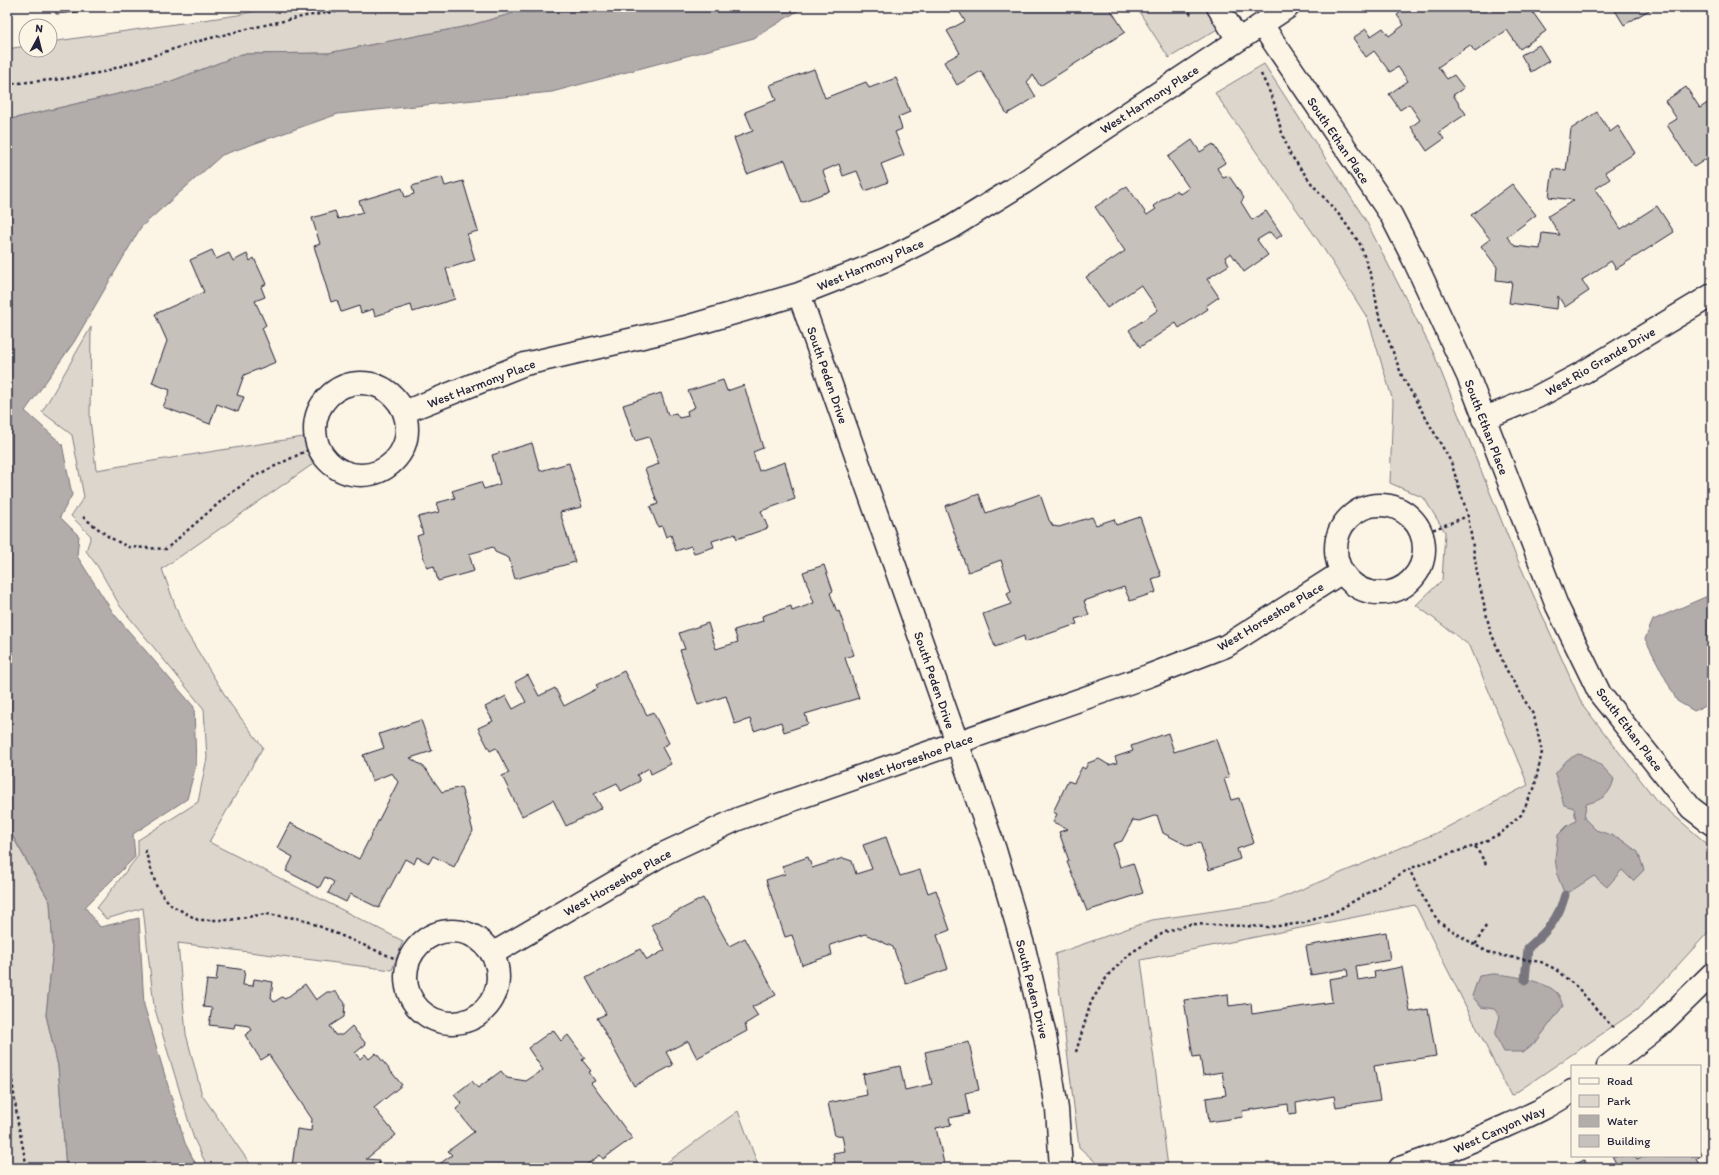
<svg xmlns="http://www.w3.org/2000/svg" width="1719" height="1175" viewBox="0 0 1719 1175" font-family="Itim,sans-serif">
  <rect width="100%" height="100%" fill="#fcf5e5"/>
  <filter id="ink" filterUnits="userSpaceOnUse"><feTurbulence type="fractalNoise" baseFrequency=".025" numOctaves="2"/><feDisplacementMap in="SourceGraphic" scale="8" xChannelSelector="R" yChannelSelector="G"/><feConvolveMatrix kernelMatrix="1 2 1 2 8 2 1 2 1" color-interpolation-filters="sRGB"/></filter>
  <g filter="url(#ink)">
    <path fill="#dcd6cc" stroke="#7f7c84" d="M271 7H535L468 26 328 53 242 54 169 82 7 120V49L26 46V50H50V42L238 15Z
      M1136 7H1205L1219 28 1169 58Z
      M1264 64 1365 219 1433 352 1515 554 1582 704 1656 800 1712 848V928L1637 1010 1511 1096 1415 905 1141 960 1168 1167 1102 1168 1079 1147 1055 954 1152 920 1269 903 1434 834 1528 785 1470 646 1416 605 1442 580 1445 532 1424 498 1390 483 1393 401 1368 319 1318 240 1215 93Z
      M91 327 90 419 96 470 303 437 313 464 162 569 183 627 231 705 263 747 209 842 403 941 392 970 178 943 186 1034 202 1095 253 1168H208L194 1139 154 1006 143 908 106 919 97 908 138 856V840L198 802 207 758 204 709 120 606 98 567 86 551 91 536 71 516 84 497 72 435 42 412Z
      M7 827 50 902 53 949 46 1015 58 1066 66 1168H8Z
      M738 1111 759 1168H659Z"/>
    <path fill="#b2adab" stroke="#78757e" d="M535 7H804L754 38 552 92 338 114 222 155 141 227 74 342 25 411 62 444 72 495 60 517 79 536 77 556 114 614 194 707 196 765 187 799 133 834 135 857 85 907 100 927 139 918 144 1005 185 1143 198 1168H66L58 1066 46 1015 53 949 50 902 7 826V120L169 82 242 54 328 53 468 26Z
      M1712 594V703L1694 711 1677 701 1645 639 1653 620Z
      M1578 754C1594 756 1604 768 1614 779 1610 795 1602 800 1586 804L1584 818 1596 830 1619 838 1638 852 1644 870 1633 881 1622 870 1607 887 1594 876 1565 895 1558 877 1555 859 1558 835 1567 826 1576 821 1574 808 1564 805 1555 774 1567 760Z
      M1492 974C1507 974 1545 981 1556 992 1560 995 1561 1002 1563 1006L1537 1041 1523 1052H1504L1495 1035 1500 1016 1494 1009 1481 1007 1472 996 1479 976Z"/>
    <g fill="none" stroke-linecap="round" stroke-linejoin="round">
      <path stroke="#78757e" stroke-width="9" d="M1525 980 1528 948C1547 931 1558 920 1565 895"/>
    </g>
    <path fill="#c6c1bb" stroke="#22223b" d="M55 7H77L78 12 56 14Z
      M958 7H1109L1125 32 1040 86 1033 75 1027 82 1036 97 1007 114 981 71 957 85 944 62 960 53 947 31 965 21 957 8Z
      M1408 7H1529L1546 31 1520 49 1507 30 1475 52 1470 45 1438 67 1447 79 1454 75 1464 88 1453 95 1466 114 1439 132 1444 139 1427 151 1411 127 1420 120 1409 104 1400 110 1389 94 1408 81 1398 67 1390 72 1374 51 1366 57 1353 38 1366 29 1371 36 1383 28 1389 36 1404 25 1397 15Z
      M1613 7H1654L1624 25Z
      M1539 45 1549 61 1531 72 1521 55Z
      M814 69 825 98 866 82 869 88 896 78 910 112 898 117 902 129 895 132 904 155 881 164 888 182 865 191 857 171 843 176 839 164 823 171 830 191 801 202 785 160 747 174 734 138 753 131 745 112 776 100 770 85Z
      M1686 87 1700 108 1712 100V155L1694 167 1667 125 1677 119 1665 101Z
      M1597 112 1610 132 1618 126 1635 153 1605 172 1610 179 1595 189 1621 229 1657 206 1674 232 1616 269 1611 261 1582 280 1589 291 1565 307 1558 296 1557 309 1509 303 1512 282 1496 280 1497 267 1481 246 1490 239 1471 215 1512 184 1536 215 1507 237 1515 246 1540 249 1542 233 1560 235 1548 216 1574 200 1549 197 1553 169 1566 171 1571 129Z
      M1192 140 1200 152 1213 144 1225 163 1217 168 1223 178 1229 176 1244 198 1241 202 1252 220 1266 211 1282 235 1276 239 1270 232 1257 240 1268 255 1244 272 1231 253 1225 257 1229 265 1207 279 1219 297 1206 306 1208 309 1179 328 1176 323 1140 347 1129 330 1158 310 1141 285 1107 308 1086 277 1125 251 1095 207 1127 186 1147 215 1156 209 1153 206 1177 190 1180 194 1189 188 1168 157Z
      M442 177 445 186 463 181 478 231 467 234 475 260 446 269 455 299 413 312 411 305 375 316 373 309 361 313 359 306 341 312 337 300 331 302 314 246 320 244 312 218 335 211 338 219 363 212 359 201 402 188 405 197 414 194 412 186Z
      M212 250 216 259 229 253 233 261 247 254 250 261 254 258 266 284 261 287 265 297 255 301 266 325 262 328 276 362 244 375 237 395 244 397 238 412 217 404 210 424 163 407 170 390 152 383 167 341 155 314 204 292 190 260Z
      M723 380 727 391 744 385 763 448 753 452 759 471 785 462 795 499 761 511 768 528 737 539 735 534 712 541 714 547 694 553 691 546 676 551 671 535 666 537 662 526 658 527 650 507 658 504 645 469 659 464 649 437 635 441 623 405 661 393 668 415 676 413 679 418 688 416 687 411 695 407 688 391Z
      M532 443 540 471 569 463 582 507 560 512 575 562 515 579 509 558 495 552 493 547 469 554 474 571 438 581 434 566 427 568 417 536 423 534 418 517 439 512 436 503 455 498 452 491 481 482 484 489 500 484 492 455Z
      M979 494 986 513 1040 494 1049 520 1053 526 1059 527 1092 517 1096 525 1114 519 1116 525 1140 517 1161 576 1152 579 1156 592 1130 601 1124 587 1084 601 1089 615 1075 619 1077 624 1025 642 1024 636 995 647 983 614 1011 604 1007 593 1011 591 1001 560 968 572 945 506Z
      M824 565 833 591 830 593 837 612 839 611 854 655 845 658 859 698 805 714 808 724 784 732 781 722 754 731 750 719 735 724 726 696 698 705 680 650 685 649 679 633 708 623 716 649 738 642 734 630 763 621 762 616 791 606 792 611 814 603 803 572Z
      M624 671 647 715 653 712 669 743 662 747 671 764 651 774 649 768 637 775 640 781 621 791 617 783 594 794 602 808 566 826 553 800 522 816 502 776 509 773 496 748 490 751 478 728 493 721 485 707 506 696 513 709 526 702 515 682 528 675 539 696 555 688 564 706 598 688 596 685Z
      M421 720 432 751 410 758 424 767 442 792 461 787 473 831 454 867 433 856 429 863 417 857 414 864 405 859 379 908 350 894 346 902 328 893 334 882 325 877 319 888 286 871 293 857 277 848 290 823 359 859 398 782 392 773 372 781 363 755 384 748 379 734Z
      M1168 733 1174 752 1216 739 1229 777 1224 779 1231 800 1239 798 1254 843 1237 849 1240 859 1209 870 1200 842 1188 846 1163 833 1157 815 1139 821 1133 820 1122 841 1113 844 1120 867 1133 863 1143 893 1087 911 1067 862 1069 861 1059 832 1068 829 1053 822 1057 814 1053 812 1068 781 1074 783 1082 767 1085 769 1088 763 1099 759 1109 765 1117 763 1115 757 1133 751 1131 746Z
      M886 837 900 876 920 870 928 893 936 890 950 930 937 935 948 969 906 984 893 947 865 934 830 945 832 955 802 965 792 935 785 937 766 880 785 874 782 866 808 857 812 868 843 858 852 861 856 874 872 869 863 845Z
      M703 898 729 946 745 938 776 995 752 1007 758 1016 745 1024 747 1031 697 1058 688 1041 666 1052 673 1065 634 1086 597 1018 606 1014 586 978 640 949 647 960 665 950 651 925Z
      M1386 932 1390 960 1356 966 1358 980 1375 977 1374 972 1402 967 1410 1012 1428 1009 1436 1056 1374 1066 1380 1100 1336 1107 1334 1096 1296 1103 1297 1113 1289 1114 1288 1104 1242 1111 1243 1117 1209 1122 1206 1098 1226 1095 1222 1072 1203 1075 1200 1056 1193 1057 1184 1000 1228 994 1229 1006 1251 1003 1252 1014 1332 1002 1329 979 1348 976 1347 969 1311 975 1306 946Z
      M218 966 245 970 243 985 253 986 254 979 273 982 271 998 274 1002 282 997 285 999 305 984 316 1000 327 992H336L345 1003 344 1017 330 1026 335 1035H342L352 1026 366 1044 355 1053 360 1059 365 1054 369 1059 376 1053 402 1085 374 1108 396 1135 366 1159 379 1160 378 1168H293L292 1166 297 1129 311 1131 312 1119 269 1055 261 1060 245 1035 252 1030 249 1026 235 1024 234 1028 209 1025 212 1008 203 1007 207 980 216 981Z
      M553 1030 561 1041 568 1035 585 1058 582 1060 591 1071 589 1072 595 1081 591 1083 632 1138 603 1159 600 1155 582 1168H440L438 1165 452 1155 448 1151 474 1132 456 1109 462 1104 454 1095 472 1081 478 1088 501 1071 507 1078 526 1081 543 1070 528 1048Z
      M969 1042 979 1090 965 1093 969 1114 949 1118 951 1125 936 1128 945 1168 952 1166V1168H836L833 1153 845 1151 842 1135 835 1136 828 1103 867 1095 863 1074 900 1066 905 1090 932 1084 925 1052Z
      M1700 1150 1702 1155 1696 1159 1701 1168H1607L1616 1163 1612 1156H1635L1637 1159 1643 1156H1700Z
      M1584 1160 1588 1168H1569Z"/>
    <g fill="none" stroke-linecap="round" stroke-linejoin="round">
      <defs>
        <path id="street" d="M1218 7 1238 40
          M1262 25 1391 215 1413 258 1468 376 1557 606 1600 694 1691 808 1712 824
          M799 294 995 850 1024 948 1045 1036 1057 1109 1061 1168
          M315 429a46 46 0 1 1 92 0a46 46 0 1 1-92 0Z
          M404 412 525 364 686 327 799 294 886 260 950 228 1023 183 1288 7
          M1483 419 1537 397 1584 372 1712 295
          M1336 549a44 44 0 1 1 88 0a44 44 0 1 1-88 0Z
          M406 977a46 46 0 1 1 92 0a46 46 0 1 1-92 0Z
          M492 954 663 854 738 819 1148 676 1226 646 1342 572
          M1608 1066 1658 1027 1712 974
          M1400 1168C1435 1157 1468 1143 1501 1128 1526 1117 1550 1107 1572 1091"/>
      </defs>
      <use href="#street" stroke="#22223b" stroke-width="25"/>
      <path stroke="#22223b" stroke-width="2.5" stroke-dasharray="3 3" stroke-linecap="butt" d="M1186 7 1192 16
        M1261 74 1273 99 1281 130 1290 154 1312 184 1341 217 1360 244 1373 282 1378 312 1402 376 1451 462 1468 516 1478 578 1490 630 1506 669 1534 716 1542 752 1534 789 1521 815 1500 834 1475 846
        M7 84 62 79 103 72 195 42 247 29 306 16 354 9 381 7
        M83 517 109 537 128 547 166 549 227 496 255 476 318 445
        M1422 534 1468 516
        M145 850 157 888 171 905 198 920H229L266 914 302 919 408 964
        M1486 926 1475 945 1492 954 1541 962 1555 969 1578 988 1613 1028
        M1475 945 1440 923 1427 905 1409 869 1442 856 1475 846 1486 864
        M7 1045 18 1123 27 1168
        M1076 1052 1091 1002 1108 975 1132 952 1165 932 1191 924 1269 927 1304 923 1335 912 1409 869"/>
      <use href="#street" stroke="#fcf5e5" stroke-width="22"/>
    </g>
  </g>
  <g text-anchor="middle" stroke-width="3.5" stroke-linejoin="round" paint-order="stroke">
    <g font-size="13" fill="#22223b" stroke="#fcf5e5">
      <text transform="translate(1149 99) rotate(-33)" y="5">West Harmony Place</text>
      <text transform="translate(1339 140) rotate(56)" y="5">South Ethan Place</text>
      <text transform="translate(870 264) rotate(-23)" y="5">West Harmony Place</text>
      <text transform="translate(1600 361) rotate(-30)" y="5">West Rio Grande Drive</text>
      <text transform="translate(828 375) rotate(71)" y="5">South Peden Drive</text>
      <text transform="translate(481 383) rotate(-21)" y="5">West Harmony Place</text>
      <text transform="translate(1487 427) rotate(69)" y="5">South Ethan Place</text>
      <text transform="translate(1270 616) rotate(-31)" y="5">West Horseshoe Place</text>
      <text transform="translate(935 680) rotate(71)" y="5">South Peden Drive</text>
      <text transform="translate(1630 729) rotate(53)" y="5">South Ethan Place</text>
      <text transform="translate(915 758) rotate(-20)" y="5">West Horseshoe Place</text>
      <text transform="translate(617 882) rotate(-30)" y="5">West Horseshoe Place</text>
      <text transform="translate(1033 989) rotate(76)" y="5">South Peden Drive</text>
      <text transform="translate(1499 1129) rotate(-24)" y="5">West Canyon Way</text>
    </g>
  </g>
  <rect width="1719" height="1175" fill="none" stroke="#fcf5e5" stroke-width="24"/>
  <rect x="12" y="12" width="1695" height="1151" fill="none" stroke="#22223b" stroke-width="1.5" filter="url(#ink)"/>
  <rect x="1571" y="1065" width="130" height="92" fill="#fcf5e5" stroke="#a5a1a1"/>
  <rect x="1579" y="1078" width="20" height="6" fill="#fcf5e5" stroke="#a5a1a1"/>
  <text x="1607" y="1085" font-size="12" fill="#22223b">Road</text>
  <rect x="1579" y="1095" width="20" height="12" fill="#dcd6cc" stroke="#a5a1a1"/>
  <text x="1607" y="1105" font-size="12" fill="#22223b">Park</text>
  <rect x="1579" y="1115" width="20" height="12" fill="#b2adab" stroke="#a5a1a1"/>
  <text x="1607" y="1125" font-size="12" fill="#22223b">Water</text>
  <rect x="1579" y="1135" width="20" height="12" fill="#c6c1bb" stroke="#a5a1a1"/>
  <text x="1607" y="1145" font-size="12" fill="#22223b">Building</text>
  <g transform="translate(38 38) rotate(7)"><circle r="19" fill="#fcf5e5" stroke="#a5a1a1"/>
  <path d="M0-3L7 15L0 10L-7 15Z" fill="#22223b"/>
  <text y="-6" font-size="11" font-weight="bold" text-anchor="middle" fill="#22223b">N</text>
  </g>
</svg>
